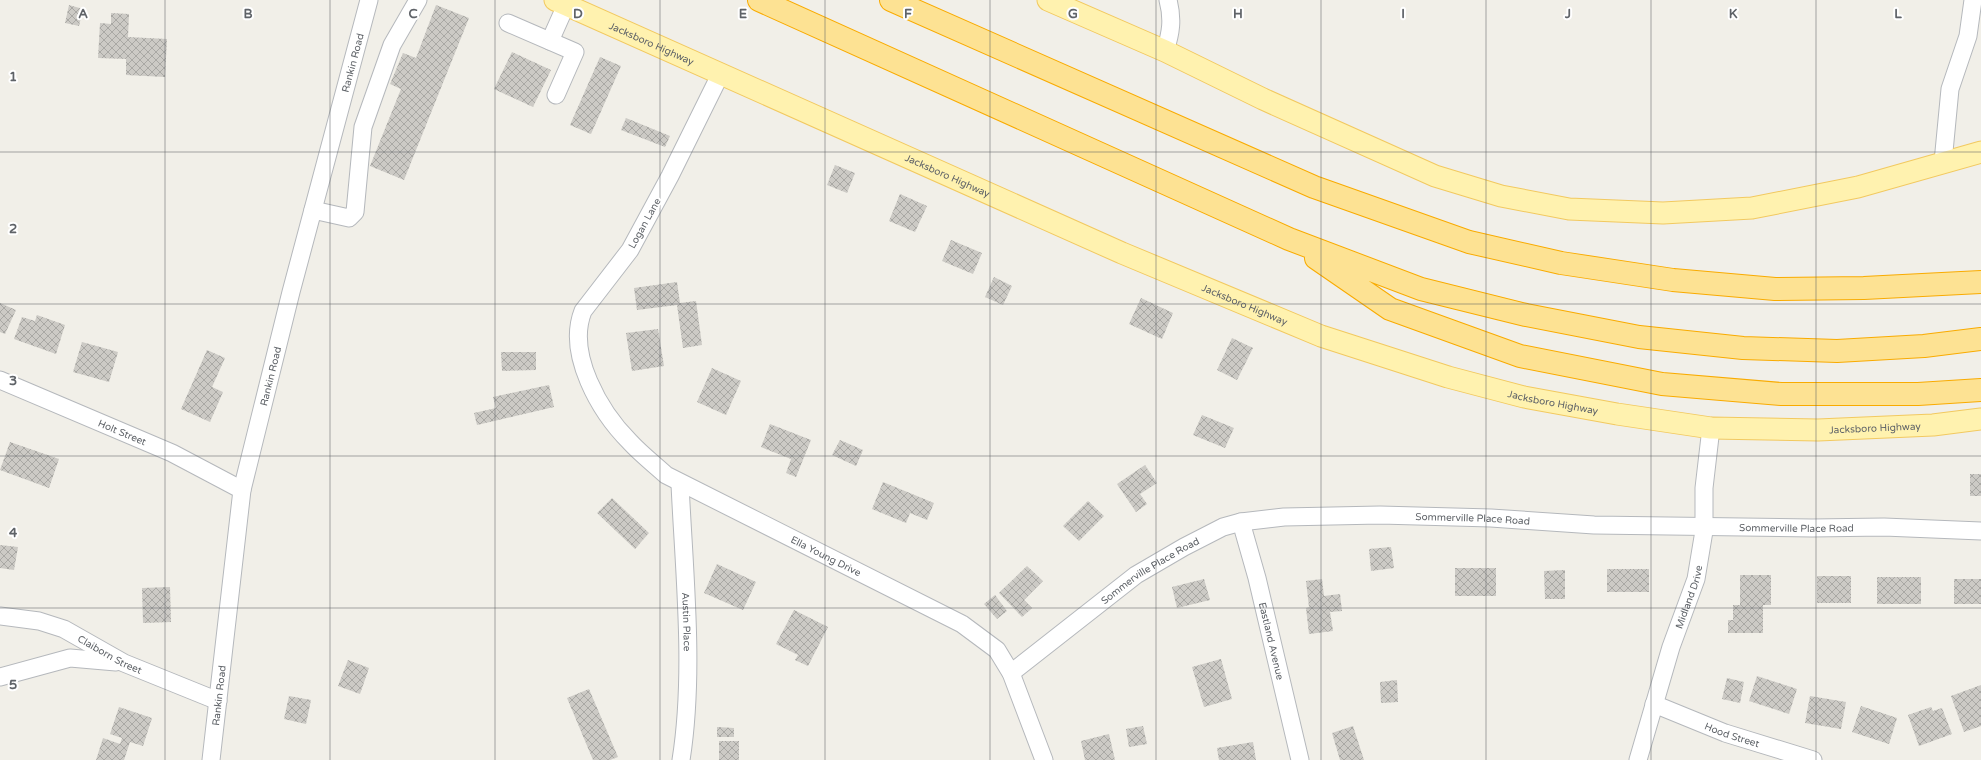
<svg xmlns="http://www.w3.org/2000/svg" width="1981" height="760" viewBox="0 0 1981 760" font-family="'Varela Round',sans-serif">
  <defs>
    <pattern id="building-cross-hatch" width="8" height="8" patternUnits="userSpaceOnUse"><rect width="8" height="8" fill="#cccac5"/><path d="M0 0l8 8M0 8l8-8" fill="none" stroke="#a9a8a4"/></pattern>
  </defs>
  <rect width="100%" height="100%" fill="#f1efe8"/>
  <path fill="url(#building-cross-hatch)" d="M69 5 83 9 79 26 65 23Z
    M436 5 469 18 404 180 370 166 401 89 390 84 403 53 416 58Z
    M111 13 129 14 128 37 167 39 165 77 126 75V59L98 58 100 23 111 24Z
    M512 52 551 70 533 107 494 89Z
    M600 57 621 66 591 134 570 125Z
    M626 118 670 136 665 147 621 130Z
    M835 165 855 173 847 193 827 185Z
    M900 194 927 206 915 232 889 221Z
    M951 240 982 253 973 274 942 261Z
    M994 277 1012 286 1003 305 985 297Z
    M677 282 680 303 696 301 702 345 683 348 677 305 637 310 634 288Z
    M1141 298 1173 313 1162 339 1129 324Z
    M0 303 16 310 5 334 0 332Z
    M37 315 65 325 56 354 14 339 22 317 35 321Z
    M658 329 664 366 632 371 626 333Z
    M1232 338 1253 348 1237 380 1217 370Z
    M82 342 118 352 109 382 73 372Z
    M207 350 225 358 212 387 223 392 210 422 181 409Z
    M501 352H536V370L502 371Z
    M712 368 741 381 726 415 697 402Z
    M549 385 554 407 477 425 474 413 496 408 493 397Z
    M1202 415 1234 428 1225 448 1193 435Z
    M770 424 811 440 796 477 786 473 791 459 761 447Z
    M840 440 863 450 856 466 832 455Z
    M10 442 59 459 49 488 0 470Z
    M1145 465 1157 483 1140 494 1147 504 1136 512 1117 484Z
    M1970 474H1981V496H1970Z
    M883 482 934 503 927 520 910 513 906 523 872 509Z
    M612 498 649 533 635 549 597 513Z
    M1088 501 1104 516 1079 541 1063 526Z
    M0 545 18 547 14 570 0 568Z
    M1391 547 1394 568 1371 571 1369 549Z
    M717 564 756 582 743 610 704 593Z
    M1027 566 1043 581 1024 600 1032 608 1022 617 999 593Z
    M1455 568H1496V596H1455Z
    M1607 569H1649V592H1607Z
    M1565 570V599H1545L1544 571Z
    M1740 575H1771V605H1763V633H1728V620H1733V605H1740Z
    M1817 576H1851V603H1817Z
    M1877 577H1921V604H1877Z
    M1204 579 1210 600 1177 608 1172 587Z
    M1322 579 1324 596 1340 594 1342 611 1330 612 1333 631 1309 634 1306 608 1309 607 1306 581Z
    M1954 579H1981V604H1954Z
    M170 587 171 622 143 623 142 588Z
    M995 595 1007 611 997 619 984 604Z
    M794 610 828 627 808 666 795 660 798 655 776 644Z
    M1221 659 1232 699 1204 707 1192 667Z
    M348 660 369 668 360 694 338 686Z
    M1757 676 1797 689 1789 714 1749 701Z
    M1727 678 1744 682 1740 703 1722 699Z
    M1397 680 1398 702 1381 703 1380 682Z
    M1981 685V726L1964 732 1951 696Z
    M589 689 618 757 610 760H593L567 698Z
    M289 696 311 700 306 724 284 719Z
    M1810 696 1846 702 1841 729 1805 723Z
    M1861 706 1897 718 1889 744 1852 732Z
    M119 707 152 718 143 746 130 742 124 760H96L103 738 120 744 122 738 110 734Z
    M1931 707 1933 711 1942 708 1952 734 1919 746 1908 715Z
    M1143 726 1147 744 1129 747 1126 729Z
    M1353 726 1364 760H1340L1332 733Z
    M717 727 734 728V737H717Z
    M1109 734 1115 760H1085L1081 741Z
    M719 741H739V760H719Z
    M1253 742 1256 760H1219L1217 748Z"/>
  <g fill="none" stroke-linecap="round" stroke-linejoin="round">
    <defs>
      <g id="minor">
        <path d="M508 23 575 52 556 95"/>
        <path d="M550 41 566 5"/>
        <path d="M1165 51C1171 33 1173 19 1168 0"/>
        <path id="s1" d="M720 75 670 176 630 250 583 311C566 354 600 412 630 442 641 454 654 464 666 475L962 624 997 650 1011 673 1044 760"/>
        <path d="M1943 162 1950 89 1968 36 1973 0"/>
        <path d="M313 210 349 218 355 212 363 127 392 45 418 0"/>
        <path id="s2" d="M0 380 172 453 242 490"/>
        <path id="s3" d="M680 484C684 572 695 672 681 760"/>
        <path id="s4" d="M1241 522 1257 578 1300 760"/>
        <path id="s5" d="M0 616 39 621 64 629 124 663 218 701"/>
        <path id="s6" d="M1011 673 1136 575 1184 547 1223 527 1241 522 1284 517 1380 515 1491 518 1594 525 1812 528 1884 527 1981 531"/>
        <path d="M0 677 70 658 116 662"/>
        <path id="s7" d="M1654 704 1725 733 1813 760"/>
        <path id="s8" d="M211 760 242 490 291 292 369 0"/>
        <path id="s9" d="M1638 760 1671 647 1696 579 1704 531V488L1711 428"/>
      </g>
      <g id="major">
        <path id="s10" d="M555 0 1122 253 1321 336 1448 377 1524 397 1617 414 1711 428 1818 430 1933 425 1981 419"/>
        <path d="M1048 0 1165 51 1263 99 1435 176 1501 196 1569 209 1663 213 1752 208 1858 187 1981 152"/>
      </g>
      <path id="highway" d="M759 0 1289 239 1421 289 1526 315 1639 337 1743 348 1837 351 1924 346 1981 339
        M891 0 1314 187 1469 242 1561 263 1673 280 1775 289 1864 288 1981 282
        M1316 258 1390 309 1520 356 1662 384 1781 394H1918L1981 390"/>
    </defs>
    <use href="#minor" stroke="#b5b8bc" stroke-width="19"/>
    <use href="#major" stroke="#f2c960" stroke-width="23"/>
    <use href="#highway" stroke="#f9ab00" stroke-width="24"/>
    <use href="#minor" stroke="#fff" stroke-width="17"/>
    <use href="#major" stroke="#fff2af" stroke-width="21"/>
    <use href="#highway" stroke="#fde293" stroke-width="22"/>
  </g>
  <path fill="none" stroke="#5f6368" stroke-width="1" stroke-opacity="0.55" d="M165 0V760M330 0V760M495 0V760M660 0V760M825 0V760M990 0V760M1156 0V760M1321 0V760M1486 0V760M1651 0V760M1816 0V760M0 152H1981M0 304H1981M0 456H1981M0 608H1981"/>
  <g text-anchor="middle" stroke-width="4" stroke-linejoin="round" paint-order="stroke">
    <g font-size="10" fill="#5f6368" stroke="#fff">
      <text dy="4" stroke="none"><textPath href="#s10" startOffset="106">Jacksboro Highway</textPath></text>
      <text dy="4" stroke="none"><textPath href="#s8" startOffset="713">Rankin Road</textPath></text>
      <text dy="4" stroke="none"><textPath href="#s10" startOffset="430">Jacksboro Highway</textPath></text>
      <text transform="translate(644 223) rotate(-61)" y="4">Logan Lane</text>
      <text dy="4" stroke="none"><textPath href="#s10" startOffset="754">Jacksboro Highway</textPath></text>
      <text dy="4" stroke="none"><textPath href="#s8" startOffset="389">Rankin Road</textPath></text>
      <text dy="4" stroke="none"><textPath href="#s10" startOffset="1078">Jacksboro Highway</textPath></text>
      <text dy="4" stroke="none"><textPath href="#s10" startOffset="1402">Jacksboro Highway</textPath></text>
      <text dy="4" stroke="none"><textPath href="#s2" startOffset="133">Holt Street</textPath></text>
      <text dy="4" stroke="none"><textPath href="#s6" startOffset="509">Sommerville Place Road</textPath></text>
      <text dy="4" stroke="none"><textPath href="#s6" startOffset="833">Sommerville Place Road</textPath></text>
      <text dy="4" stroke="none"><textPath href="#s1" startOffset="648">Ella Young Drive</textPath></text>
      <text dy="4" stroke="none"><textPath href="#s6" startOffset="173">Sommerville Place Road</textPath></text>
      <text dy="4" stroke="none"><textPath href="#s9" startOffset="171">Midland Drive</textPath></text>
      <text dy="4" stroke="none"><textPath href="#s3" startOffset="138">Austin Place</textPath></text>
      <text dy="4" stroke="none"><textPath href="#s4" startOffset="123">Eastland Avenue</textPath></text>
      <text dy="4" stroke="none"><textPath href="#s5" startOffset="118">Claiborn Street</textPath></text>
      <text dy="4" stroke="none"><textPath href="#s8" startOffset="65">Rankin Road</textPath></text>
      <text dy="4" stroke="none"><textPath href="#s7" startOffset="84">Hood Street</textPath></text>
    </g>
  </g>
  <g font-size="13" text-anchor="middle" font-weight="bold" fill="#5f6368" stroke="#fff" stroke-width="4" stroke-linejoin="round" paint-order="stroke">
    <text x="83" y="18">A</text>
    <text x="248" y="18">B</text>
    <text x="413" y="18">C</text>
    <text x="578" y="18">D</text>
    <text x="743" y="18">E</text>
    <text x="908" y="18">F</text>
    <text x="1073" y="18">G</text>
    <text x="1238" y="18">H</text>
    <text x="1403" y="18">I</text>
    <text x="1568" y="18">J</text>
    <text x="1733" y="18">K</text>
    <text x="1898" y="18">L</text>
    <text x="13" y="81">1</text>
    <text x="13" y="233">2</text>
    <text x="13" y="385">3</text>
    <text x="13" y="537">4</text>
    <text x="13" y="689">5</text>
  </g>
</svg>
